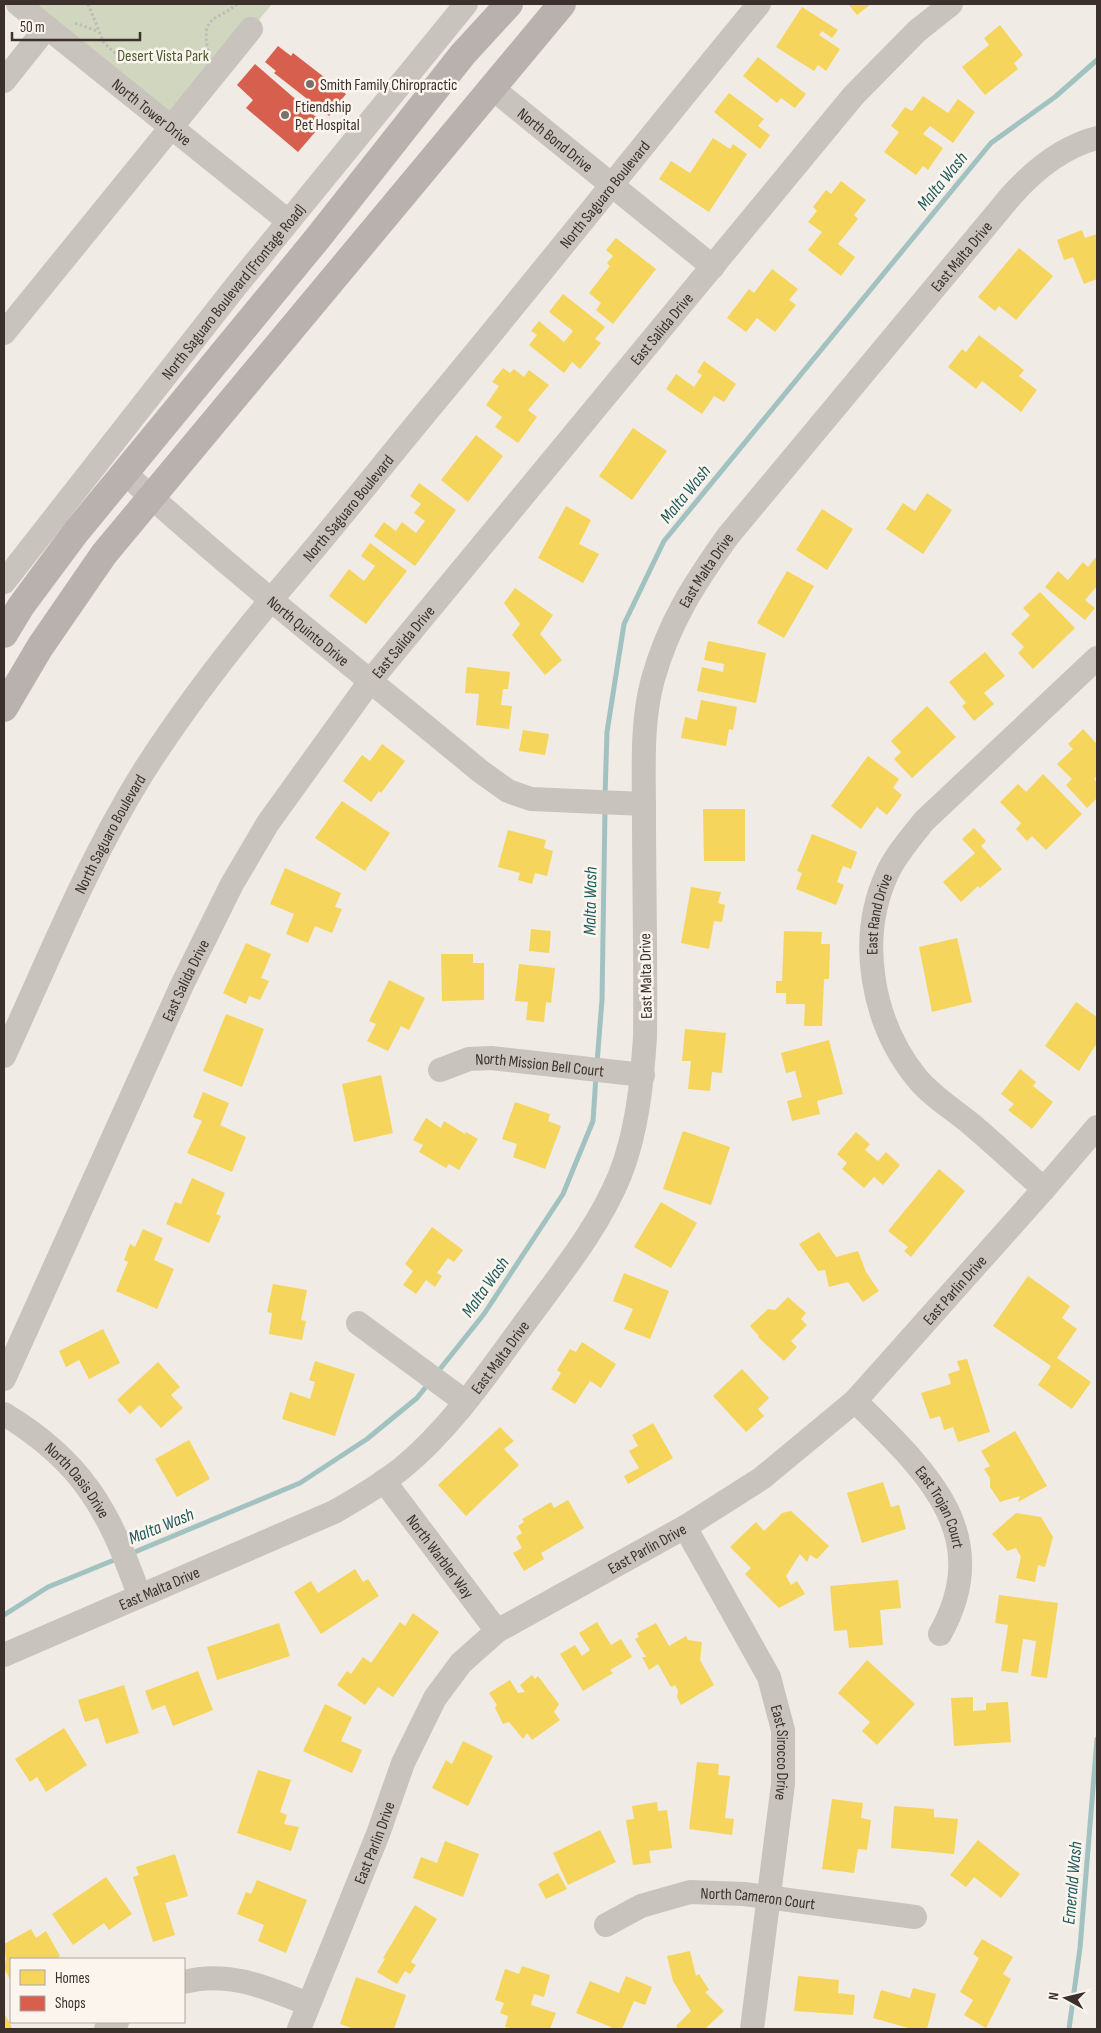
<svg xmlns="http://www.w3.org/2000/svg" width="1101" height="2033" viewBox="0 0 1101 2033" font-family="'Sofia Sans Condensed',sans-serif">
  <rect width="100%" height="100%" fill="#f0ebe5"/>
  <path fill="#d1d6bf" d="M18 4H272L171 127Z"/>
  <path fill="#f6d55c" d="M848 4H871L857 15Z
    M802 7 838 30 832 38 822 31 819 35 840 49 826 71 818 65 814 71 776 47Z
    M1000 25 1023 55 1014 63 1018 69 985 95 962 67 989 45 984 38Z
    M758 57 806 94 795 108 781 98 777 103 743 76Z
    M729 93 764 119 758 126 770 135 760 149 714 112Z
    M923 96 948 113 958 99 975 112 953 143 930 126 923 134 943 148 928 170 923 166 916 175 884 152 899 132 891 126 905 107 912 111Z
    M713 138 730 149 733 144 747 154 709 212 659 179 671 161 690 173Z
    M841 181 866 200 854 215 858 219 838 244 855 257 841 276 808 250 822 232 808 222 817 211 813 207 826 190 831 194Z
    M1082 230 1085 238 1097 234V279L1084 284 1073 257 1064 260 1057 240Z
    M616 238 656 269 613 324 596 310 601 303 589 293 610 266 607 263 613 256 606 250Z
    M1019 248 1053 276 1016 320 999 306 995 311 978 297Z
    M772 269 798 289 789 300 796 305 775 332 757 318 746 332 727 318 749 289 754 293Z
    M563 294 605 327 595 339 601 343 580 369 572 362 564 373 529 345 537 335 531 331 539 321 564 342 573 331 549 312Z
    M979 335 1024 370 1019 376 1037 390 1021 412 982 381 976 389 948 367 962 349 966 352Z
    M704 361 736 384 724 402 714 396 702 414 666 389 676 374 694 387 702 375 697 372Z
    M503 368 510 373 514 369 524 377 529 370 549 385 528 410 537 417 518 443 495 427 502 417 486 405 499 386 492 382Z
    M633 428 667 451 632 500 599 476Z
    M476 435 503 456 468 502 441 480Z
    M419 483 456 510 415 566 374 536 384 522 396 531 402 522 416 533 425 521 414 513 421 504 410 496Z
    M927 493 952 510 923 554 886 529 903 503 915 511Z
    M566 506 591 520 579 544 599 554 583 583 538 558Z
    M822 509 853 529 827 570 796 550Z
    M370 543 407 571 366 624 329 596 349 569 364 581 375 566 361 556Z
    M1097 556V586L1085 600 1095 608 1085 620 1045 587 1058 571 1068 580 1083 562 1088 567Z
    M787 571 814 586 784 638 757 623Z
    M515 588 553 615 540 634 562 660 545 675 512 635 520 624 504 603Z
    M1040 592 1075 628 1033 669 1018 653 1024 647 1011 634 1030 615 1023 608Z
    M708 641 766 653 756 703 697 691 702 667 723 672 724 664 704 660Z
    M985 652 1005 676 984 693 994 704 974 721 962 706 966 703 949 682Z
    M467 667 510 672 508 689H503L501 705 512 706 509 729 476 725 479 694 465 693Z
    M701 700 737 707 733 730 729 729 726 746 681 738 685 717 697 720Z
    M927 706 956 737 912 778 894 759 901 752 891 741Z
    M1083 729 1096 743 1097 741V776L1094 779 1097 783V798L1087 808 1066 785 1072 779 1057 764 1073 749 1068 744Z
    M523 730 549 734 545 755 519 751Z
    M382 744 405 761 381 793 379 791 371 802 343 781 362 755 370 761Z
    M868 756 899 779 893 788 902 795 887 815 877 807 861 829 831 806Z
    M1043 774 1082 814 1046 850 1032 836 1027 841 1016 829 1021 823 1000 802 1018 784 1026 792Z
    M342 801 390 833 365 871 315 838Z
    M703 809H745V861H704Z
    M974 828 986 841 981 846 1002 869 980 888 978 886 961 902 943 882 975 853 962 839Z
    M508 830 546 840 544 848 553 851 547 876 535 873 532 884 518 880 520 873 498 867Z
    M812 834 857 852 851 869 843 866 837 882 844 885 836 905 796 889 802 873 797 871Z
    M285 868 341 893 335 907 342 909 332 933 315 926 308 943 286 934 294 914 270 904Z
    M691 887 721 892 718 903 725 905 722 922 714 921 709 949 681 943Z
    M531 929 551 931 549 953 529 951Z
    M784 931 822 932 821 944H830L829 979H824L822 1026H804L805 1004H786V993H776V981H782Z
    M957 938 972 1002 932 1012 919 947Z
    M246 943 271 954 261 978 269 981 260 1000 249 996 246 1004 223 993Z
    M441 954H473V963H484V1000L442 1001Z
    M519 964 555 968 551 1003 546 1002 544 1022 526 1020 528 1002 515 1001Z
    M389 980 425 998 409 1030 401 1026 388 1051 367 1041 376 1024 369 1021Z
    M1076 1002 1097 1017V1043L1079 1071 1045 1046Z
    M226 1014 264 1029 242 1087 203 1071Z
    M685 1029 726 1033 722 1073 712 1072 710 1091 688 1089 691 1061H682Z
    M829 1040 843 1094 817 1101 820 1114 792 1121 787 1101 802 1097 795 1071 786 1073 781 1053Z
    M1020 1069 1036 1082 1033 1086 1053 1102 1032 1129 1008 1110 1014 1104 1001 1094Z
    M381 1075 393 1133 354 1142 342 1084Z
    M203 1092 229 1103 220 1125 246 1137 232 1172 187 1153 202 1121 193 1117Z
    M515 1102 550 1114 548 1121 561 1126 545 1169 513 1157 517 1144 502 1139Z
    M426 1118 441 1128 444 1121 465 1134 466 1132 478 1139 459 1170 449 1164 446 1168 419 1152 423 1145 413 1140Z
    M683 1131 730 1147 711 1205 663 1189Z
    M856 1132 870 1144 865 1150 878 1161 886 1152 900 1165 883 1185 874 1177 864 1188 842 1169 847 1163 837 1154Z
    M939 1169 965 1191 911 1257 904 1251 908 1247 888 1231Z
    M192 1178 225 1193 216 1214 221 1216 209 1243 166 1224 175 1202 181 1204Z
    M661 1202 697 1223 671 1268 634 1247Z
    M432 1227 463 1250 454 1262 448 1258 437 1273 442 1276 435 1287 426 1280 416 1294 403 1285 413 1271 405 1264Z
    M143 1229 163 1238 154 1260 174 1269 157 1309 116 1291 128 1262 124 1260 130 1244 135 1247Z
    M819 1232 836 1257 858 1251 866 1272 879 1291 863 1302 848 1282 829 1287 825 1270 818 1271 799 1244Z
    M624 1273 669 1291 650 1339 624 1329 633 1309 613 1301Z
    M1028 1276 1070 1306 1062 1318 1077 1329 1057 1358 1091 1382 1072 1409 1038 1385 1051 1366 993 1326Z
    M273 1284 307 1290 301 1320 306 1321 302 1340 269 1334 272 1313 267 1312Z
    M788 1297 806 1313 801 1319 807 1325 791 1341 797 1347 784 1361 758 1337 759 1336 750 1326 768 1309 775 1310Z
    M103 1329 120 1363 89 1379 79 1360 66 1367 59 1351Z
    M582 1342 616 1364 601 1388 590 1381 575 1404 551 1389 561 1373 557 1370 570 1349 576 1352Z
    M967 1359 990 1432 958 1442 953 1427 944 1430 940 1416 930 1419 921 1393 951 1384 948 1374 960 1370 957 1361Z
    M315 1361 355 1374 335 1436 282 1419 290 1392 310 1399 315 1382 309 1380Z
    M158 1362 180 1387 171 1395 183 1408 161 1428 140 1405 130 1414 117 1400Z
    M742 1369 769 1398 758 1409 764 1416 746 1432 713 1396Z
    M653 1423 673 1458 628 1484 624 1476 639 1468 629 1451 638 1446 632 1435Z
    M500 1427 514 1441 504 1449 519 1465 466 1516 438 1485Z
    M1015 1431 1047 1486 1018 1502 1020 1496 1000 1502 990 1487V1478L984 1469 990 1466 981 1451Z
    M189 1440 210 1479 177 1497 155 1459Z
    M883 1482 891 1507 899 1505 906 1529 862 1543 847 1493Z
    M568 1500 584 1528 541 1553 544 1559 524 1571 513 1553 522 1548 516 1537 522 1533 518 1526 524 1522 522 1519 551 1502 554 1508Z
    M791 1511 829 1546 817 1559 810 1555 807 1562 800 1554 786 1576 791 1585 797 1581 805 1594 779 1608 745 1574 751 1568 730 1547 756 1522 764 1531 782 1513Z
    M1016 1513 1041 1517 1053 1537 1045 1567 1038 1565 1035 1582 1016 1578 1021 1557 1016 1548 1007 1551 992 1534Z
    M355 1569 363 1582 368 1579 379 1596 321 1634 294 1592 311 1581 318 1593Z
    M898 1580 901 1608 880 1610 883 1645 849 1648 847 1630 834 1631 830 1586Z
    M999 1595 1058 1603 1047 1678 1031 1676 1036 1641 1023 1639 1018 1673 1001 1671 1008 1625 995 1623Z
    M413 1613 439 1632 393 1697 378 1687 365 1705 337 1685 347 1671 351 1674 363 1657 371 1663 400 1622 405 1626Z
    M597 1622 611 1645 621 1639 632 1657 610 1670 613 1673 583 1691 560 1654 575 1645 582 1656 590 1650 579 1633Z
    M279 1623 290 1656 217 1680 207 1647Z
    M656 1623 669 1646 686 1636 688 1640 702 1642 700 1660 714 1685 681 1705 677 1697 678 1691 675 1685 671 1687 658 1664 649 1670 642 1657H646L635 1639 639 1637 637 1633Z
    M867 1660 915 1704 877 1745 862 1731 870 1722 838 1693Z
    M198 1671 213 1710 173 1726 165 1705 152 1710 145 1691Z
    M532 1675 535 1679 538 1676 559 1704 554 1712 560 1720 532 1740 527 1733 523 1739 509 1722 503 1724 495 1708 497 1705 489 1693 510 1680 518 1693 525 1692 520 1685Z
    M124 1685 139 1733 106 1744 98 1718 85 1722 78 1700Z
    M973 1697V1711L986 1710V1703L1008 1702 1011 1742 954 1746 951 1698Z
    M325 1704 352 1717 341 1741 362 1750 352 1773 303 1751Z
    M64 1728 87 1765 46 1792 37 1777 30 1782 15 1759Z
    M463 1741 493 1756 468 1806 432 1788 446 1760 452 1764Z
    M697 1762 719 1764 718 1775 730 1776 725 1818 734 1819 732 1835 689 1829Z
    M258 1770 291 1780 280 1812 287 1815 284 1824 299 1827 291 1851 237 1833Z
    M832 1799 863 1803 861 1818 871 1820 867 1850 858 1849 854 1873 822 1869Z
    M657 1802 658 1811 667 1810 672 1848 649 1851 651 1863 633 1865 626 1820 634 1819 632 1806Z
    M894 1806 934 1809V1817L958 1819 954 1854 891 1848Z
    M600 1830 616 1862 568 1885 553 1853Z
    M978 1840 1020 1874 1001 1898 974 1877 966 1887 950 1875Z
    M445 1841 479 1854 463 1897 413 1878 421 1857 437 1863Z
    M175 1854 188 1896 165 1903 175 1935 153 1942 133 1877 139 1875 136 1867Z
    M558 1873 567 1889 546 1899 538 1884Z
    M106 1877 132 1914 109 1930 104 1923 73 1945 52 1914Z
    M257 1880 307 1900 286 1953 258 1941 264 1925 237 1914 246 1892 251 1894Z
    M415 1905 437 1919 411 1962 416 1965 410 1974 405 1971 397 1984 377 1972 385 1959 383 1958Z
    M31 1929 36 1938 46 1931 60 1956 56 1959H11V1981L4 1968 6 1958 4 1944Z
    M982 1939 1013 1957 1003 1974 1011 1979 986 2028 964 2015 973 2000 960 1992 979 1958 973 1954Z
    M690 1951 696 1976 699 1974 709 1990 705 1992 724 2011 705 2029H679L676 2026 691 2011 673 1981 667 1956Z
    M522 1966 550 1975 544 1997 534 1994 531 2005 556 2013 550 2029H513L505 2027 508 2016 500 2013 504 2003 495 2000 505 1969 519 1974Z
    M626 1976 652 1987 645 2005 634 2001 622 2029H610L611 2027 576 2013 590 1981 619 1993Z
    M798 1976 839 1980 838 1993 855 1995 853 2015 794 2011Z
    M356 1977 406 1995 394 2029H355L340 2024Z
    M913 1988 936 1994 927 2029H912L873 2018 881 1990 910 1998Z
    M4 2013 13 2029H4Z"/>
  <path fill="#d6604d" d="M278 46 291 56 293 53 346 94 329 116 274 73 276 71 265 62Z
    M255 64 323 123 298 152 246 108 253 100 237 85Z"/>
  <g fill="none" stroke-linecap="round" stroke-linejoin="round">
    <path stroke="#a1c2c1" stroke-width="5" d="M605 796 607 732 624 624 664 541 991 143 1055 97 1097 60
      M597 1063 602 1000 605 809
      M436 1374 484 1314 563 1194 593 1121 596 1076
      M130 1554 300 1483 367 1439 417 1398 429 1383
      M4 1615 48 1587 119 1558
      M1069 2029 1080 1948 1097 1739"/>
    <path stroke="#c2bbb6" stroke-width="3" stroke-dasharray="2.5 2.5" stroke-linecap="butt" d="M88 4 104 43 126 63
      M75 23 97 31
      M208 51C201 15 215 22 237 4"/>
    <g stroke="#c9c3be" stroke-width="24">
      <path id="s1" d="M18 4 288 221"/>
      <path d="M4 81 47 27"/>
      <path id="s2" d="M492 88 713 267"/>
      <path d="M4 333 251 29"/>
      <path id="s3" d="M125 473C239 578 361 672 480 771L508 791 531 799 644 804"/>
      <path id="s4" d="M4 582 236 286 466 4"/>
      <path id="s5" d="M4 1056C48 961 87 863 142 774 185 706 235 642 287 581 337 523 384 463 433 404 543 272 650 136 759 4"/>
      <path id="s6" d="M440 1070 469 1059 491 1058 643 1075"/>
      <path id="s7" d="M1044 1189C1020 1168 996 1145 971 1124 953 1109 931 1096 916 1077 872 1022 857 939 887 874 896 854 911 838 924 821L1097 658"/>
      <path d="M358 1323 464 1401"/>
      <path id="s8" d="M4 1379 182 985 232 884 268 823 371 680 854 95 917 31 951 4"/>
      <path id="s9" d="M855 1401C923 1468 997 1533 940 1634"/>
      <path id="s10" d="M4 1414C82 1461 109 1510 139 1595"/>
      <path id="s11" d="M384 1481 497 1631"/>
      <path id="s12" d="M685 1527 769 1677 783 1730V1784L752 2029"/>
      <path id="s13" d="M4 1655 334 1512C357 1499 380 1485 401 1469 454 1426 494 1364 535 1309 566 1267 600 1224 620 1175 637 1132 642 1083 645 1037 646 963 644 889 644 814 644 770 641 722 653 679 669 622 694 584 728 536L1011 196C1035 169 1062 147 1097 138"/>
      <path id="s14" d="M606 1925 641 1906 690 1892 744 1894 915 1917"/>
      <path d="M184 1982C229 1970 267 1988 308 2004"/>
      <path d="M106 2029 117 2022"/>
      <path id="s15" d="M299 2029 378 1834 403 1763 435 1698 461 1663 497 1631 685 1527 762 1478 855 1401 1044 1189 1097 1127"/>
    </g>
    <path stroke="#b8b1ad" stroke-width="28" d="M4 634 21 606 76 532 317 239 463 54 509 4
      M4 708 40 647 104 554 562 4"/>
  </g>
  <g fill="#7a716c" stroke="#fbf5ee" stroke-width="2">
    <circle cx="310" cy="84" r="5"/>
    <circle cx="285" cy="115" r="5"/>
  </g>
  <g text-anchor="middle" stroke-width="5" stroke-linejoin="round" paint-order="stroke">
    <g font-size="16" fill="#4a5a2e" stroke="#fbf5ee">
      <text x="163" y="61">Desert Vista Park</text>
    </g>
    <g font-size="16" fill="#3b302b" stroke="#fbf5ee" text-anchor="start">
      <text x="320" y="90">Smith Family Chiropractic</text>
      <text x="295" y="112">Ftiendship<tspan x="295" dy="18">Pet Hospital</tspan></text>
    </g>
    <g font-size="16" fill="#3b302b" stroke="#fbf5ee">
      <text dy="6" stroke="none"><textPath href="#s1" startOffset="172">North Tower Drive</textPath></text>
      <text dy="6" stroke="none"><textPath href="#s2" startOffset="82">North Bond Drive</textPath></text>
      <text dy="6" stroke="none"><textPath href="#s5" startOffset="1056">North Saguaro Boulevard</textPath></text>
      <text dy="6" stroke="none"><textPath href="#s13" startOffset="1834">East Malta Drive</textPath></text>
      <text dy="6" stroke="none"><textPath href="#s4" startOffset="370">North Saguaro Boulevard (Frontage Road)</textPath></text>
      <text dy="6" stroke="none"><textPath href="#s8" startOffset="1248">East Salida Drive</textPath></text>
      <text dy="6" stroke="none"><textPath href="#s5" startOffset="651">North Saguaro Boulevard</textPath></text>
      <text dy="6" stroke="none"><textPath href="#s13" startOffset="1429">East Malta Drive</textPath></text>
      <text dy="6" stroke="none"><textPath href="#s3" startOffset="242">North Quinto Drive</textPath></text>
      <text dy="6" stroke="none"><textPath href="#s8" startOffset="842">East Salida Drive</textPath></text>
      <text dy="6" stroke="none"><textPath href="#s5" startOffset="246">North Saguaro Boulevard</textPath></text>
      <text dy="6" stroke="none"><textPath href="#s7" startOffset="344">East Rand Drive</textPath></text>
      <text transform="translate(645 976) rotate(-91)" y="6">East Malta Drive</text>
      <text dy="6" stroke="none"><textPath href="#s8" startOffset="438">East Salida Drive</textPath></text>
      <text dy="6" stroke="none"><textPath href="#s6" startOffset="102">North Mission Bell Court</textPath></text>
      <text dy="6" stroke="none"><textPath href="#s15" startOffset="1026">East Parlin Drive</textPath></text>
      <text dy="6" stroke="none"><textPath href="#s13" startOffset="589">East Malta Drive</textPath></text>
      <text dy="6" stroke="none"><textPath href="#s10" startOffset="100">North Oasis Drive</textPath></text>
      <text dy="6" stroke="none"><textPath href="#s9" startOffset="138">East Trojan Court</textPath></text>
      <text dy="6" stroke="none"><textPath href="#s15" startOffset="621">East Parlin Drive</textPath></text>
      <text dy="6" stroke="none"><textPath href="#s11" startOffset="94">North Warbler Way</textPath></text>
      <text dy="6" stroke="none"><textPath href="#s13" startOffset="169">East Malta Drive</textPath></text>
      <text dy="6" stroke="none"><textPath href="#s12" startOffset="249">East Sirocco Drive</textPath></text>
      <text dy="6" stroke="none"><textPath href="#s15" startOffset="201">East Parlin Drive</textPath></text>
      <text dy="6" stroke="none"><textPath href="#s14" startOffset="159">North Cameron Court</textPath></text>
    </g>
    <g font-size="18" font-style="italic" fill="#1f5a5e" stroke="#fbf5ee">
      <text transform="translate(942 181) rotate(-51)" y="6">Malta Wash</text>
      <text transform="translate(685 494) rotate(-51)" y="6">Malta Wash</text>
      <text transform="translate(590 901) rotate(-89)" y="6">Malta Wash</text>
      <text transform="translate(485 1287) rotate(-55)" y="6">Malta Wash</text>
      <text transform="translate(161 1526) rotate(-22)" y="6">Malta Wash</text>
      <text transform="translate(1072 1883) rotate(-85)" y="6">Emerald Wash</text>
    </g>
  </g>
  <rect width="1101" height="2033" fill="none" stroke="#3b302b" stroke-width="10"/>
  <rect x="10" y="1958" width="175" height="65" fill="#fbf5ee" stroke="#aea6a0"/>
  <rect x="20" y="1970" width="25" height="15" fill="#f6d55c" stroke="#aea6a0"/>
  <text x="55" y="1983" font-size="15" fill="#3b302b">Homes</text>
  <rect x="20" y="1996" width="25" height="15" fill="#d6604d" stroke="#aea6a0"/>
  <text x="55" y="2008" font-size="15" fill="#3b302b">Shops</text>
  <g transform="translate(1066 1998) rotate(278)" stroke="#fbf5ee" stroke-width="4" paint-order="stroke">
  <path d="M0-4L9 19L0 12L-9 19Z" fill="#3b302b"/>
  <text y="-8" font-size="14" font-weight="bold" text-anchor="middle" fill="#3b302b">N</text>
  </g>
  <path d="M12 32v8h128v-8" fill="none" stroke="#3b302b" stroke-width="2.5"/>
  <text x="20" y="32" font-size="15" fill="#3b302b" stroke="#fbf5ee" stroke-width="4" paint-order="stroke">50 m</text>
</svg>
